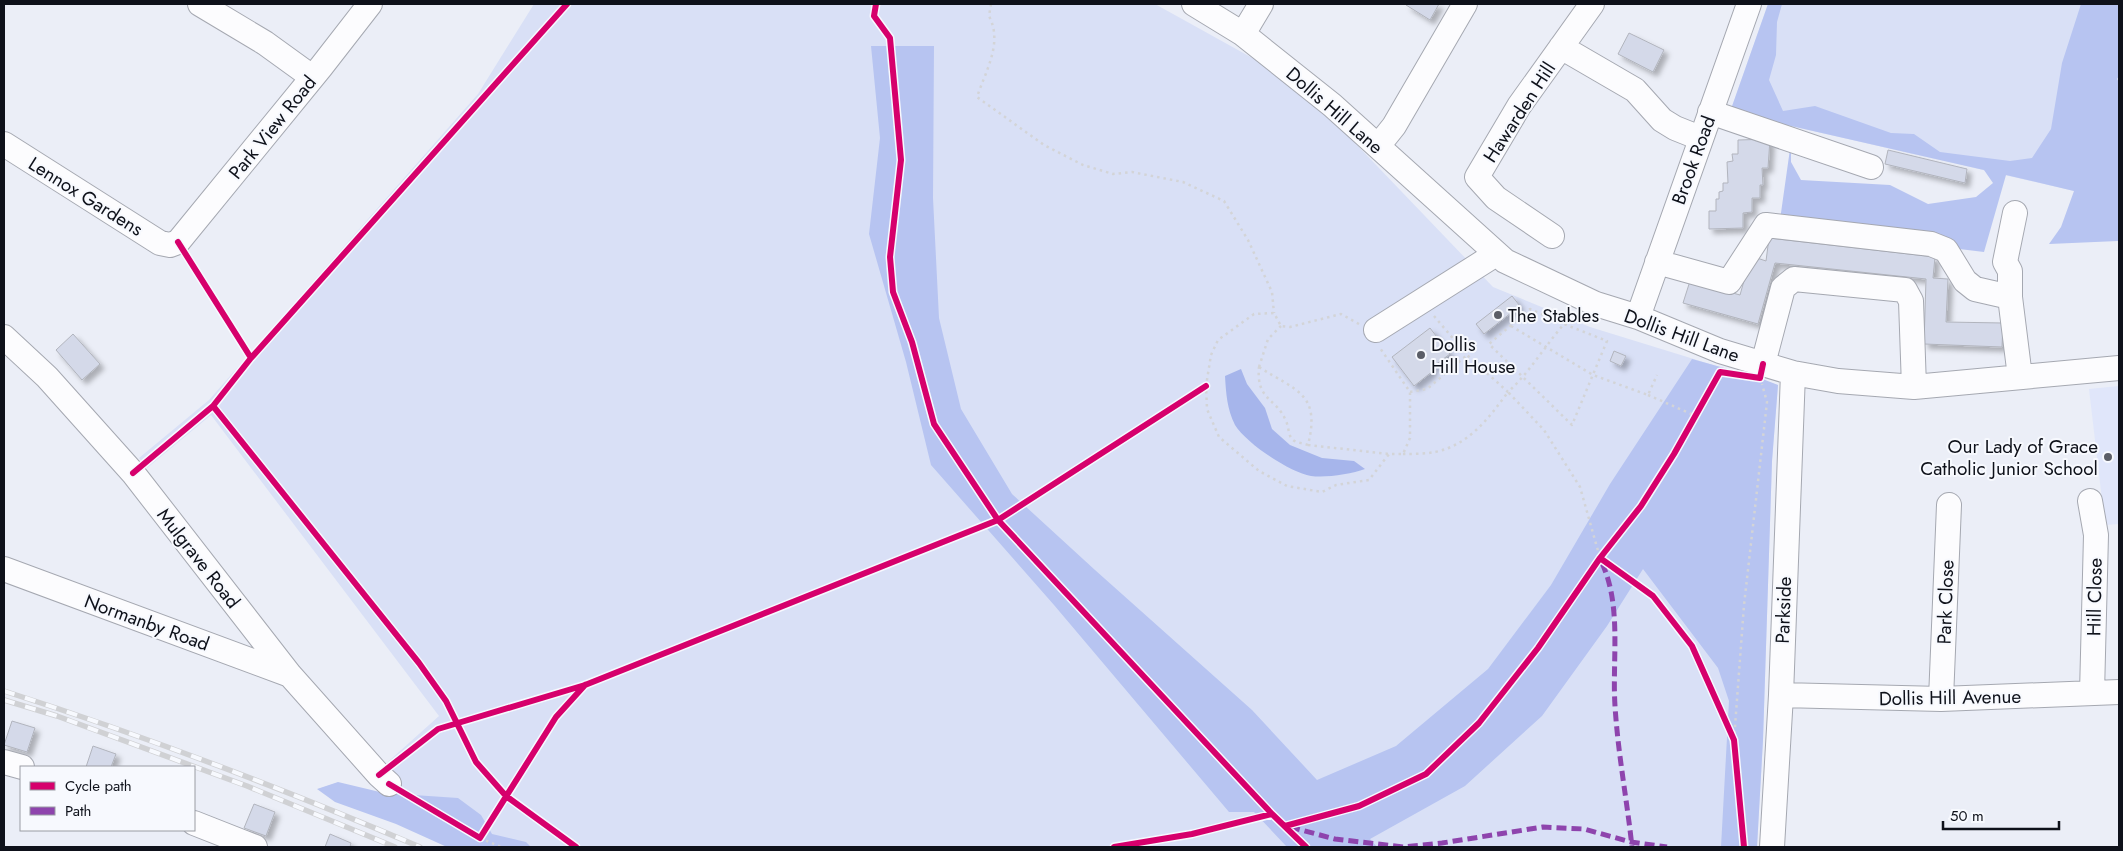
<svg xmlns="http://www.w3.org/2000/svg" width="2123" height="851" viewBox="0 0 2123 851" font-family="Jost,sans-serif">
  <defs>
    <filter id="shadow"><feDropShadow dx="4.5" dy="4.5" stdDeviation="2.5" flood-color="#0004"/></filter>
  </defs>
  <rect width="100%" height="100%" fill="#ebeef7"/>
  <path fill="#e0e6fa" d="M2119 386V524L2105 525 2089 389Z"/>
  <path fill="#d9e0f6" d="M534 4H1155L1265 65 1333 120 1493 287 1590 327 1778 385 1772 461 1763 740 1757 847H480L479 834 388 783 380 769 439 716 211 415 147 468 139 458 209 400 478 94Z
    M1768 4H2114L2074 191 1730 112Z"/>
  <path fill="#b7c4f1" d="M1768 4H1782L1777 22 1776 55 1769 80 1783 111 1815 106 1891 133 1914 134 1940 152 2010 161 2032 158 2051 129 2062 63 2081 4H2119V76L2117 79 2119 82V268L2118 241 2049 244 2061 227 2074 191 2006 175 1984 252 1779 227 1791 142V162L1801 180 1890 185 1928 204 1976 197 1993 183 1984 170 1730 112Z
    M871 46H934L933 198 939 318 961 409 1012 494 1095 570 1252 710 1317 780 1396 746 1488 669 1551 585 1610 484 1692 359 1760 378 1778 385 1772 461 1763 740 1757 847H1721L1729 701 1718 668 1643 569 1607 626 1542 716 1465 786 1370 839 1377 847H1287L1254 812H1229L1054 605 931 465 906 362 869 234 880 138Z
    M338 782 384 793 458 798 481 815 492 834 526 842 531 847H447L396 824 335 802 317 789Z"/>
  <path fill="#a6b5eb" d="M1241 369 1247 384 1265 408 1272 429 1290 445 1322 458 1354 461 1365 469C1351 474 1326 478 1311 476 1289 472 1246 443 1235 425 1227 409 1226 393 1225 376Z"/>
  <path fill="#d4d9e9" stroke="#b1b4bd" filter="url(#shadow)" d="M1407 4H1439L1430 20 1406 5Z
    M1629 33 1664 50 1653 72 1618 54Z
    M1770 139 1768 168H1762L1763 185H1760V198H1752V212L1743 213V228L1709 229V211H1716V199H1719V192L1723 191V183H1728L1727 162 1733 161 1732 154H1738V140Z
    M1888 150 1967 169 1965 183 1885 164Z
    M1769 238 1935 257 1933 278 1948 279 1946 322 2003 323 2002 347 1924 344 1926 279 1775 263 1758 324 1683 303 1690 281 1740 295 1751 256 1766 261Z
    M1512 296 1520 306 1484 334 1476 324Z
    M1430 328 1450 354 1431 368 1433 371 1414 386 1392 357Z
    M73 334 100 364 82 380 56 350Z
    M1614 351 1626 356 1621 366 1610 361Z
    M12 721 35 728 27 752 4 745Z
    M93 746 116 754 111 767H86Z
    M254 804 275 812 266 836 244 828Z
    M330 834 351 843 350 847H325Z"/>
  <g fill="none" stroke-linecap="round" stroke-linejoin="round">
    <defs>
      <path id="minor" d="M200 4 265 43 312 77
        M1194 4 1243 34 1332 105 1505 261 1596 304 1638 317 1720 351 1793 373 1838 381 1914 387 2119 368
        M1243 34 1261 4
        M1561 47 1635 90 1662 120 1675 128 1700 138
        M1710 112 1871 167
        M4 144 160 243 170 245 178 242 321 67 370 4
        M1378 146 1394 126 1465 4
        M2015 213 2005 262 2010 271V297L2020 377
        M1552 236 1496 198 1477 177 1519 106 1592 4
        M1657 262 1729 282 1766 225 1931 244 1946 250 1965 281 1975 289 2010 297
        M1638 317 1749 4
        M1376 330 1496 254
        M4 337 47 377 133 473 290 675 379 775 389 784
        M1763 364 1783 288 1794 279 1905 290 1911 301 1914 387
        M2090 501 2096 535 2092 693
        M4 569 290 675
        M1781 695 1941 699 2119 692
        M1941 699 1949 505
        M4 762 22 767
        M194 823 255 847
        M1772 847 1781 695 1793 373"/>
    </defs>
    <use href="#minor" stroke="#a5a8b1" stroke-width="26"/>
    <path stroke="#d3d4d7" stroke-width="2.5" stroke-dasharray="2.5 4" stroke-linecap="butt" d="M991 4 989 16C1003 43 986 70 977 97L1044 145 1083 165 1113 174 1132 172 1183 182 1224 201 1248 240 1272 292 1274 313
      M1434 316 1467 355 1508 392C1529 373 1545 346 1564 324L1607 341 1572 425 1489 344 1530 309 1564 324
      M1359 324 1341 314 1290 327 1281 326 1274 313 1254 314 1218 340 1211 355 1206 386 1207 409 1219 437 1259 471 1287 486 1322 492 1336 485 1369 480 1389 454
      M1511 326 1593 375 1648 395 1657 375
      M1259 367C1296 391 1321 393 1308 445 1303 443 1297 443 1293 440 1288 436 1289 427 1286 421 1276 397 1256 401 1259 367Z
      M1259 367 1268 339 1281 326
      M1410 392 1427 389 1467 355
      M1648 395 1696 416
      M1308 445 1389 454H1403L1410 438V392L1380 348
      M1403 454C1413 454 1425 454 1435 452 1469 445 1488 419 1508 392L1544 430 1580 487 1600 558
      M1734 740 1744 605 1767 402 1762 384
      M480 838 501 847"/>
    <use href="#minor" stroke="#fcfcfe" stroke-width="24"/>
    <defs>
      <path id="rail" d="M4 691C145 736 284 789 420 847
        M4 700 57 716 247 786 395 847"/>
    </defs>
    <use href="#rail" stroke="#d0d1d4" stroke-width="5.5"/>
    <use href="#rail" stroke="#f7f9fe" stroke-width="4" stroke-dasharray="11" stroke-linecap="butt"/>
    <path stroke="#8e44ad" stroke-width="5" stroke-dasharray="10 5" stroke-linecap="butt" d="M1602 563C1622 607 1612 659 1615 706 1618 754 1627 800 1632 847
      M1290 827 1335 839 1403 847 1442 843 1543 827 1584 829 1631 842 1667 847"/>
    <defs>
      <path id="cycleway" d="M876 4 874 16 890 38 901 160 890 257 893 292 912 342 934 424 998 520 1272 814 1306 847
        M178 242 251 358
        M213 406 419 663 446 701 476 762 506 796 576 847
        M133 473 213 406 251 358 567 4
        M1600 558 1653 596 1692 646 1734 740 1744 847
        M379 775 438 729 585 685 998 520 1206 386
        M389 784 480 838 556 717 585 685
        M1285 826 1359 806 1426 774 1479 723 1538 648 1600 558 1641 506 1674 454 1720 372 1760 378 1763 364
        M1114 847 1192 834 1272 814"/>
    </defs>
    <use href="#cycleway" stroke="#f7f9fe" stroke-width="9"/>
    <use href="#cycleway" stroke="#d6006c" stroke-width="6"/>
  </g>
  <g fill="#5b5e67" stroke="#f7f9fe" stroke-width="2">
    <circle cx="1498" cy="315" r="5"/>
    <circle cx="1421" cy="355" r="5"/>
    <circle cx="2108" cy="457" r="5"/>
  </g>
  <g text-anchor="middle" stroke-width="4" stroke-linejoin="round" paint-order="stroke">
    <g font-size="19" fill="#0e111a" stroke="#f7f9fe">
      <text transform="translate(1335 110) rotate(41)" y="7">Dollis Hill Lane</text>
      <text transform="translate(1519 112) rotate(-57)" y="7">Hawarden Hill</text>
      <text transform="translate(272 127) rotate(-51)" y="7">Park View Road</text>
      <text transform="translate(1693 160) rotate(-70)" y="7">Brook Road</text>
      <text transform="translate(86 196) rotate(32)" y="7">Lennox Gardens</text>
      <text transform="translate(1682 335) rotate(20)" y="7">Dollis Hill Lane</text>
      <text transform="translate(199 558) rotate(52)" y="7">Mulgrave Road</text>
      <text transform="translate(2094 597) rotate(-89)" y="7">Hill Close</text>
      <text transform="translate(1945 602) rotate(-88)" y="7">Park Close</text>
      <text transform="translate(1783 610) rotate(-88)" y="7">Parkside</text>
      <text transform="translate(147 622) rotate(20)" y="7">Normanby Road</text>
      <text transform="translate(1950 697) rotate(-1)" y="7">Dollis Hill Avenue</text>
    </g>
    <g font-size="19" fill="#0e111a" stroke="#f7f9fe" text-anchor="start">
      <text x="1508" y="322">The Stables</text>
      <text x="1431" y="351">Dollis<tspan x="1431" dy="22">Hill House</tspan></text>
      <text x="2098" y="453" text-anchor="end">Our Lady of Grace<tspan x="2098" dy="22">Catholic Junior School</tspan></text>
    </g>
  </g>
  <rect width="2123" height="851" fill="none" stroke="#0e111a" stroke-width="10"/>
  <rect x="20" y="766" width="175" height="65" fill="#f7f9fe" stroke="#9a9ca3"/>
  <rect x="30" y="782" width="25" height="8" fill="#d6006c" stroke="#9a9ca3"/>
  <text x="65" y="791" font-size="15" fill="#0e111a">Cycle path</text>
  <rect x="30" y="807" width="25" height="8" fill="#8e44ad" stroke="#9a9ca3"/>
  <text x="65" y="816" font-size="15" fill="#0e111a">Path</text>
  <path d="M1943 821v8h116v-8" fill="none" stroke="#0e111a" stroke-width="2.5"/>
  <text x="1950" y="821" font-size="15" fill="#0e111a" stroke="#f7f9fe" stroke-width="4" paint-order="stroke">50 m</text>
</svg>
